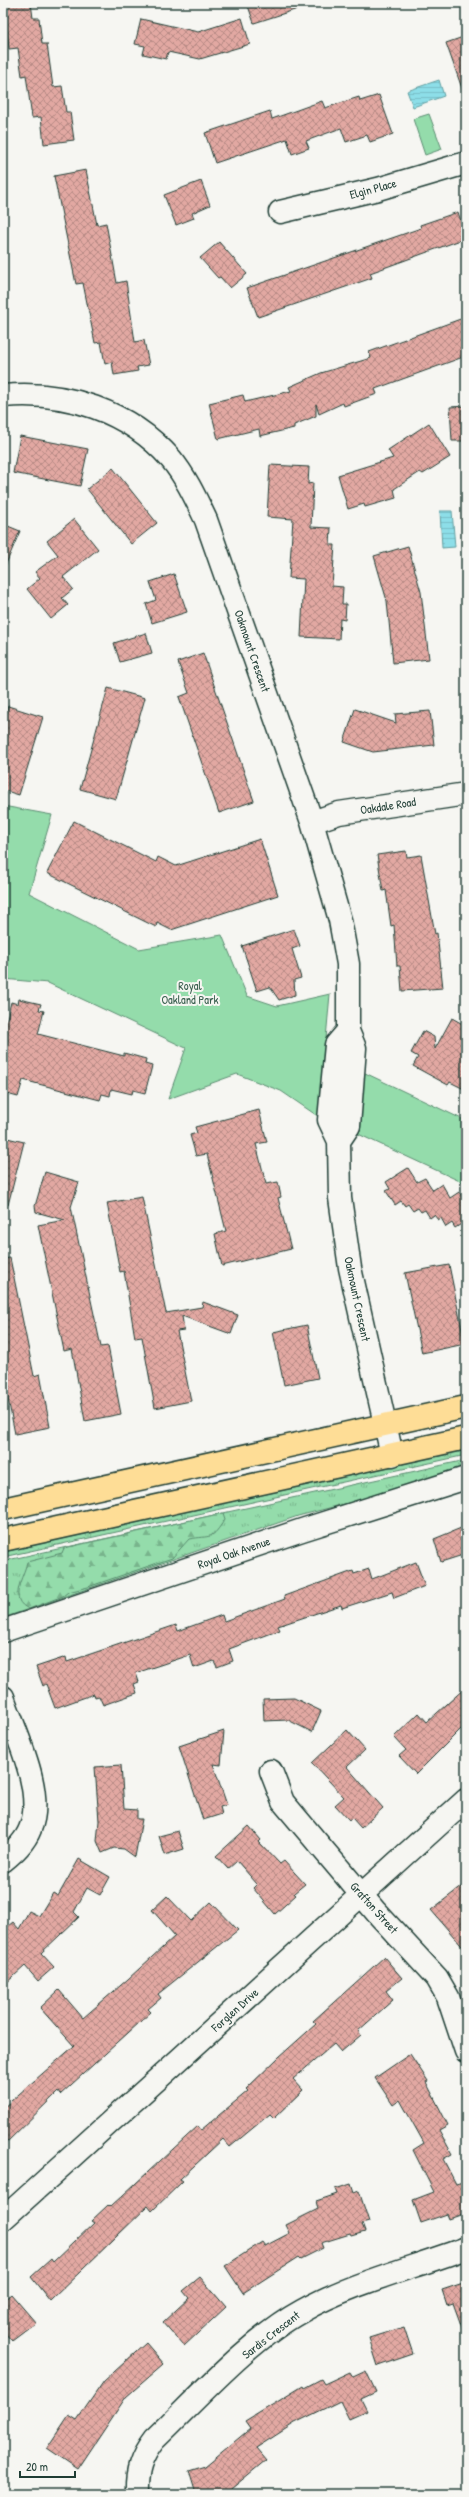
<svg xmlns="http://www.w3.org/2000/svg" width="469" height="2497" viewBox="0 0 469 2497" font-family="'Patrick Hand',sans-serif">
  <defs>
    <pattern id="grass-tufts" width="24" height="20" patternUnits="userSpaceOnUse"><rect width="24" height="20" fill="#94dcab"/><path d="M3 7l-1-3M5 7V3M7 7l1-3M15 17l-1-3M17 17v-4M19 17l1-3" fill="none" stroke="#78b48c"/></pattern>
    <pattern id="forest-firs" width="22" height="20" patternUnits="userSpaceOnUse"><rect width="22" height="20" fill="#94dcab"/><path d="M5 1l3.5 6h-7zM16 11l3.5 6h-7z" fill="#78b48c"/></pattern>
    <pattern id="water-rules" width="6" height="5" patternUnits="userSpaceOnUse"><rect width="6" height="5" fill="#8ddee8"/><path d="M0 2.5h6" fill="none" stroke="#79bfc8"/></pattern>
    <pattern id="building-cross-hatch" width="8" height="8" patternUnits="userSpaceOnUse"><rect width="8" height="8" fill="#e2a8a2"/><path d="M0 0l8 8M0 8l8-8" fill="none" stroke="#b78a85"/></pattern>
  </defs>
  <rect width="100%" height="100%" fill="#f6f6f2"/>
  <filter id="ink" filterUnits="userSpaceOnUse"><feTurbulence type="fractalNoise" baseFrequency=".025" numOctaves="2"/><feDisplacementMap in="SourceGraphic" scale="8" xChannelSelector="R" yChannelSelector="G"/><feConvolveMatrix kernelMatrix="1 2 1 2 8 2 1 2 1" color-interpolation-filters="sRGB"/></filter>
  <g filter="url(#ink)">
    <path fill="url(#grass-tufts)" stroke="#5a8c70" d="M466 1450V1455L3 1557V1552Z
      M466 1460V1468L391 1492 298 1516 3 1618V1561Z"/>
    <path fill="url(#forest-firs)" stroke="#5a8c70" d="M223 1513 225 1519C211 1541 212 1535 189 1539L172 1558 88 1587 68 1592 63 1596 29 1609C7 1600 24 1577 27 1562L62 1553 64 1548Z"/>
    <path fill="#94dcab" stroke="#5a8c70" d="M429 114 442 149 425 155 413 119Z
      M3 806 52 815 29 893 139 949 222 935 247 996 277 1006 330 994 319 1117 281 1091 237 1074 168 1099 186 1048 48 983 3 979Z
      M363 1072 466 1121V1184L356 1133Z"/>
    <path fill="url(#water-rules)" stroke="#619ea0" d="M439 80 444 96 413 107 407 91Z
      M440 511H452L455 547 442 548Z"/>
    <path fill="url(#building-cross-hatch)" stroke="#1f3d34" d="M3 3H31L33 18H39L42 44H47L53 87 62 86 66 112H70L74 140 44 144 41 117 32 118 26 75 22 76 18 48 9 49 6 21H3Z
      M247 3H307V6L254 23Z
      M242 18 250 44 200 59 168 52 166 59 143 54 145 46 135 44 141 19 198 32Z
      M466 36V94H464L446 43Z
      M379 95 393 134 370 142 367 135 346 142 341 128 306 141 309 148 292 154 287 139 215 163 205 133 270 111 272 119 322 101 325 108 359 97 360 101Z
      M86 170 97 225 106 223 117 283 126 281 135 342 144 340 149 365 137 367 138 371 114 375 112 362 105 364 101 342 95 343 83 283 76 284 54 176Z
      M201 181 210 205 192 213 194 218 176 225 164 195Z
      M458 212 466 238 370 273 372 278 258 317 247 288 421 228 420 225Z
      M219 242 247 274 230 288 220 277 218 278 200 258Z
      M466 317V356L375 389 377 394 344 406 343 403 319 414 316 404V416L294 425V428L260 436 259 429 218 439 209 403 243 395 245 402 291 391 289 387 321 373 371 358 369 352Z
      M466 406V441H452L450 407Z
      M429 423 450 457 423 474 420 472 394 489 396 498 365 507 364 504 348 509 338 475 393 458 388 450Z
      M20 436 88 449 80 486 13 473Z
      M270 465 309 467 308 484 313 483 311 527 331 528 330 545H335L332 586 343 587 342 604H346L345 620 340 619 339 639 301 637 304 579 289 578 293 519 267 517Z
      M113 468 157 523 131 544 87 489Z
      M74 519 98 549 63 577 73 589 62 598 68 605 51 619 27 589 40 578 35 572 58 555 47 541Z
      M3 524 20 531 3 571Z
      M408 546 421 592 429 659 393 663 387 601 374 556Z
      M174 574 187 612 152 623 146 604 156 600 150 582Z
      M146 633 152 653 120 662 114 643Z
      M203 653 254 801 219 813 179 697 189 693 178 662Z
      M108 688 145 698 116 799 80 789Z
      M8 706 43 717 19 795 3 790V724Z
      M355 709 396 723 395 714 430 711 434 745 373 752 344 742Z
      M74 821 156 862 158 857 176 866 260 839 278 895 171 930 157 923 156 927 47 873Z
      M406 851 407 857 421 855 435 934 437 933 443 988 402 991 400 966H397L394 925 391 926 386 890 383 891 377 855Z
      M294 929 300 946 292 949 301 978 294 980 295 995 279 1000 270 987 257 991 242 946Z
      M19 999 41 1004 39 1010 44 1011 38 1034 124 1056V1053L146 1059 145 1064 152 1066 145 1093 133 1090 132 1094 111 1089 110 1096 102 1094 100 1100 23 1080 18 1097 3 1093V1035L11 1002 18 1004Z
      M452 1018 466 1026V1090L450 1082 448 1085 413 1066 418 1057 411 1053 423 1031 434 1037 435 1049Z
      M259 1110 267 1142 256 1144 266 1184 278 1182 281 1197 278 1198 291 1249 222 1266 215 1234 226 1231 207 1154 196 1156 190 1135 197 1133 195 1127Z
      M3 1137 24 1142 8 1205 3 1204Z
      M408 1168 417 1182 425 1178 433 1190 442 1184 450 1198 459 1192 466 1203V1221L455 1228 452 1223 446 1227 441 1218 438 1220 434 1215 430 1218 425 1210 421 1212 418 1208 413 1211 408 1204 405 1206 401 1201 395 1205 386 1191 390 1189 386 1182Z
      M45 1172 79 1182 71 1207 101 1347 108 1346 121 1414 85 1421 72 1349 64 1351 38 1225 65 1220 36 1212 35 1206Z
      M142 1197 166 1313 202 1307 203 1302 238 1315 231 1334 182 1316 184 1330 177 1331 191 1401 155 1408 142 1337 135 1338 124 1271 120 1272 107 1203Z
      M10 1258 34 1376 40 1374 50 1427 15 1434 3 1373V1259Z
      M449 1265 465 1344 422 1353 405 1273Z
      M307 1325 318 1378 284 1385 273 1332Z
      M466 1526V1554L441 1562 434 1539Z
      M416 1562 425 1586 394 1598 392 1592 342 1608 341 1605 278 1626 280 1630 229 1649 233 1661 217 1667 214 1661 194 1668 190 1655 136 1673 139 1682 134 1684 137 1693 103 1705 99 1696 95 1697 94 1694 55 1708 46 1684 43 1686 36 1667 66 1657 67 1662 176 1625 178 1631 222 1615 224 1621 285 1599 284 1596 353 1571 354 1574 369 1569 372 1579Z
      M466 1687V1724L416 1774 399 1756 406 1750 394 1737 419 1713 427 1722Z
      M294 1698 321 1711 312 1732 288 1720 264 1721 263 1699Z
      M347 1730 365 1750 347 1767 383 1808 361 1828 352 1818 349 1820 335 1805 344 1797 312 1763Z
      M224 1731 221 1765 213 1764 227 1805 220 1807 222 1814 203 1820 179 1746Z
      M121 1765 124 1809 137 1810V1819H142L135 1857 124 1849 114 1848 102 1853 97 1841 99 1821 95 1767Z
      M249 1826 261 1840 259 1842 280 1864 284 1861 305 1884 294 1893 296 1895 275 1914 253 1888 257 1884 237 1861 228 1869 216 1856Z
      M178 1831 184 1849 165 1855 159 1836Z
      M79 1859 110 1877 100 1895 87 1888 74 1912 79 1917 41 1953 54 1967 38 1981 25 1966 3 1986V1930L13 1922 19 1929 29 1911 39 1916 53 1893 58 1896Z
      M466 1883V1951L431 1910Z
      M167 1896 191 1921 211 1902 238 1930 158 1994 161 1998 148 2009 151 2012 60 2095 58 2092 3 2146V2108L74 2046 40 2008 59 1990 83 2018 128 1979 175 1936 152 1910Z
      M384 1957 402 1978 386 1991 393 2000 358 2031 361 2035 341 2052 334 2044 293 2079 303 2090 274 2118 270 2114 230 2147 223 2139 180 2179 183 2181 152 2211 148 2206 50 2301 31 2277 51 2259 53 2262 94 2223 91 2221 108 2205 110 2207 198 2126 201 2130 248 2091 246 2089 279 2057 316 2024 313 2021Z
      M410 2054 428 2081 426 2082 448 2125 439 2130 452 2154 443 2159 456 2184 466 2181V2213L449 2219 447 2214 421 2223 413 2200 434 2192 413 2150 424 2143 400 2100 393 2105 375 2078Z
      M351 2184 354 2193 359 2191 369 2222 362 2224 365 2232 351 2236 350 2234 321 2243 323 2248 301 2259 299 2257 243 2293 225 2266 262 2242 265 2246 290 2233 286 2225 318 2209 316 2201 337 2194 335 2189Z
      M200 2277 226 2307 184 2346 163 2322 189 2298 183 2291Z
      M466 2282V2333H464L453 2303 447 2305 442 2290Z
      M11 2294 36 2323 12 2341 3 2331V2301Z
      M404 2327 413 2354 378 2366 369 2338Z
      M146 2343 164 2364 126 2397 78 2469 47 2448 69 2415 77 2420 104 2381Z
      M366 2371 376 2392 361 2399 367 2411 349 2419 340 2401 295 2423 256 2448 266 2460 225 2494H196L189 2471 205 2466 251 2428 246 2421 303 2386 304 2388 321 2379 324 2384 350 2372 353 2377Z"/>
    <g fill="none" stroke-linecap="round" stroke-linejoin="round">
      <defs>
        <path id="minor" d="M280 212 378 189 466 163
          M3 396C65 390 129 411 171 459 186 477 196 499 206 520L312 822 340 920 348 964V1031L355 1048 349 1126 339 1141
          M312 822 339 813 466 794
          M348 1031 336 1045 329 1120 339 1141 340 1198 350 1268 392 1455
          M3 1631 302 1530 466 1478
          M3 1697C15 1733 46 1792 30 1829 25 1842 14 1852 3 1861
          M271 1771 283 1802 376 1912 437 1978 448 1997 466 2051
          M3 2219 466 1800
          M137 2494C136 2472 141 2457 154 2440 198 2398 249 2340 302 2311 351 2283 413 2268 466 2248"/>
        <path id="major" d="M3 1509 466 1407
          M3 1540 466 1438"/>
      </defs>
      <use href="#minor" stroke="#1f3d34" stroke-width="25"/>
      <use href="#major" stroke="#1f3d34" stroke-width="25"/>
      <use href="#minor" stroke="#f6f6f2" stroke-width="22"/>
      <use href="#major" stroke="#fedd96" stroke-width="22"/>
    </g>
  </g>
  <g text-anchor="middle" stroke-width="4" stroke-linejoin="round" paint-order="stroke">
    <g font-size="12" fill="#1f3d34" stroke="#f6f6f2">
      <text transform="translate(373 189) rotate(-15)" y="4">Elgin Place</text>
      <text transform="translate(252 651) rotate(71)" y="4">Oakmount Crescent</text>
      <text transform="translate(388 806) rotate(-9)" y="4">Oakdale Road</text>
      <text transform="translate(357 1299) rotate(78)" y="4">Oakmount Crescent</text>
      <text transform="translate(234 1553) rotate(-19)" y="4">Royal Oak Avenue</text>
      <text transform="translate(374 1908) rotate(48)" y="4">Grafton Street</text>
      <text transform="translate(235 2010) rotate(-42)" y="4">Forglen Drive</text>
      <text transform="translate(271 2335) rotate(-38)" y="4">Sardis Crescent</text>
    </g>
    <g font-size="12" fill="#365d4c" stroke="#f6f6f2">
      <text x="190" y="990">Royal<tspan x="190" dy="14">Oakland Park</tspan></text>
    </g>
  </g>
  <rect width="469" height="2497" fill="none" stroke="#f6f6f2" stroke-width="16"/>
  <rect x="8" y="8" width="453" height="2481" fill="none" stroke="#1f3d34" stroke-width="1.5" filter="url(#ink)"/>
  <path d="M20 2471v6h55v-6" fill="none" stroke="#1f3d34" stroke-width="2"/>
  <text x="26" y="2471" font-size="12" fill="#1f3d34" stroke="#f6f6f2" stroke-width="3" paint-order="stroke">20 m</text>
</svg>
